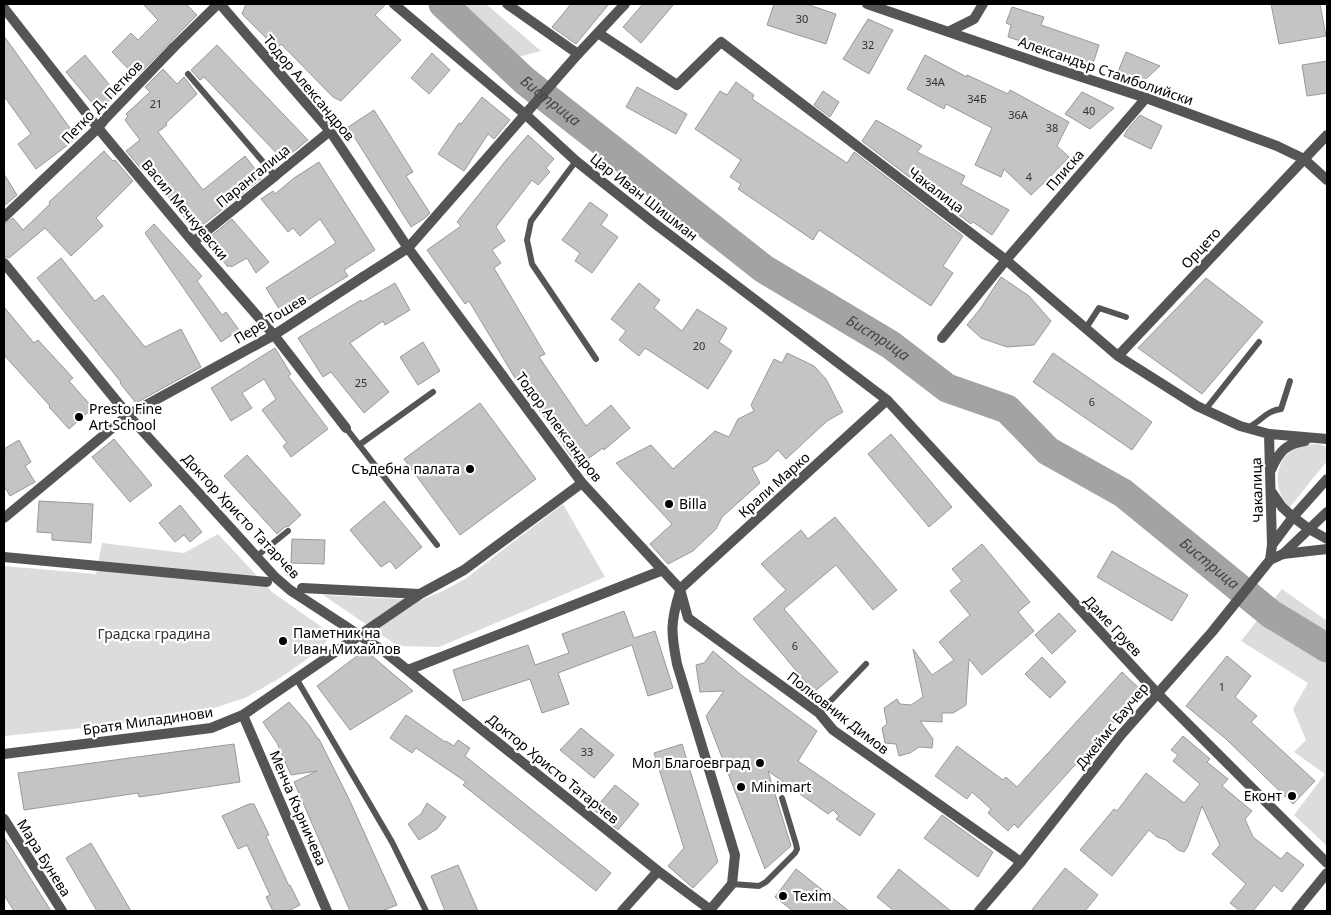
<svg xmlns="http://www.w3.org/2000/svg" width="1331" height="915" viewBox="0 0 1331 915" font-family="'Noto Sans',sans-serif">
  <rect width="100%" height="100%" fill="#fff"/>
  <path fill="#dcdcdc" d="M433 4H486L541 51 511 59 444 16Z
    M1310 444H1318L1327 447V461L1290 507C1274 494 1273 464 1291 451 1297 447 1303 446 1310 444Z
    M563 504 605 577 439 647 398 646 323 595 421 600 443 591 465 579Z
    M218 534 272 592 333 635 310 657 280 678 245 698 208 710 101 726 4 736V566L96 574 102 543 184 553Z
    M1282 589 1327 621V846L1294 815 1325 774 1294 752 1306 740 1293 709 1308 683 1241 641Z"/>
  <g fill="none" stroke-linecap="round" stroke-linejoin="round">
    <path stroke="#a3a3a3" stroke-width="29" id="s1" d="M443 4 525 81 764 269 891 345 947 388 1007 409 1048 451 1123 493 1271 614 1327 648"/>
  </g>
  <path fill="#c4c4c4" stroke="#999" d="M143 4H186L197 15 136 77 112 52 131 33 138 40 158 20Z
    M246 4H386L375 15 401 40 341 101 333 97 281 44 277 49 242 14Z
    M571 4H609L576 44 552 27Z
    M643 4H674L641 43 623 27Z
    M774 4H806L836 14 826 44 767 25Z
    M1271 4H1320L1326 36 1279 44Z
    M1012 7 1044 17 1041 25 1099 45 1091 70 1031 50 1033 45 1008 37 1011 25 1006 23Z
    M868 19 893 30 869 74 843 59Z
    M4 36 77 138 36 169 18 144 31 134 4 96Z
    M217 45 308 140 283 160 204 77 200 80 191 70Z
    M1126 52 1160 66 1137 87 1115 79Z
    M432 53 450 70 429 94 411 78Z
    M85 55 117 94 98 110 66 72Z
    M925 55 967 77V75L1008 94 1010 90 1069 122 1057 146 1069 157 1048 179 1031 195 1004 169 1001 177 975 165 992 128 946 104 944 109 907 89Z
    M1327 61V93L1307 96 1302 65Z
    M163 69 177 84 184 77 197 94 166 123 167 125 158 132 203 190 245 156 262 178 195 231 146 168 143 171 126 151 140 140 125 120 128 116 126 114 150 92 145 87Z
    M736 82 754 95 752 99 847 163 854 152 963 236 943 266 953 273 931 306 819 230 813 240 738 189 741 184 730 177 741 160 695 129 720 91 727 95Z
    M637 87 687 114 676 134 626 107Z
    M823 91 839 102 830 117 814 105Z
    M1082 92 1114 108 1090 129 1065 114Z
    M482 97 510 120 494 139 488 134 464 171 438 154 459 123 461 124Z
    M374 110 413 172 406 176 430 213 425 218 411 227 348 127Z
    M1140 115 1162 126 1151 149 1124 136 1127 130Z
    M876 120 922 146 917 152 965 176 961 184 1009 210 992 235 973 222 971 224 862 141Z
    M528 135 554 159 546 168 550 172 538 185 532 180 496 227 505 241 492 250 501 263 494 268 545 354 539 357 586 426 611 405 630 428 604 450 603 448 578 466 520 382 518 383 469 301 465 304 427 250 461 226 457 222 507 159Z
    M104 151 113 161 115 160 133 181 96 218 103 226 71 256 45 228 9 258 4 256V224L13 218 23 230 50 204 49 202Z
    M319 162 375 250 344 270 348 276 283 315 266 288 336 243 320 219 300 236 293 228 288 232 261 199 273 191 275 194 294 178Z
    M4 174 17 195 4 206Z
    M590 202 608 215 601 225 618 237 592 273 575 261 580 253 562 240Z
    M232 219 269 262 256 273 247 258 231 267 230 265 228 267 206 240Z
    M154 224 202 276 197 281 222 315 226 312 239 330 221 342 145 233Z
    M61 258 95 301 103 295 145 347 181 329 201 367 136 403 120 383 121 382 37 278Z
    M1001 277 1029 296 1051 321 1034 345 1007 347 981 338 967 325 980 309Z
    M1206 278 1263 322 1202 394 1138 348Z
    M395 283 410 310 385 325 383 321 350 343 389 392 364 413 331 372 323 377 298 338 361 300 362 302Z
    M639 283 660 300 654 308 682 331 697 309 727 328 719 342 732 351 708 389 645 348 639 356 619 340 626 331 611 319Z
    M4 307 34 343 38 340 73 378 69 381 93 408 69 429 49 407 50 406 4 355Z
    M423 342 440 371 418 385 400 357Z
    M275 348 291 374 288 376 328 429 291 457 283 446 287 443 262 410 276 399 264 379 242 393 252 408 231 421 211 388Z
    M787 353 814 366 826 379 843 412 827 421 786 459 778 450 767 461 752 468 760 483 722 517 716 529 693 551 668 564 650 544 672 524 616 463 651 445 673 469 715 431 729 437 738 419 754 411 751 405 774 359 782 363Z
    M1053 353 1152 422 1132 450 1033 382Z
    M480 403 536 479 460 535 404 459Z
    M891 434 952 507 929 527 868 454Z
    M114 439 152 485 130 502 92 457Z
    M19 440 31 462 25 466 35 482 10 496 4 486V449Z
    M247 455 301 515 289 526 285 527 277 534 224 476Z
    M39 501 93 504 91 543 52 540V533L37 532Z
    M384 501 422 547 396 569 390 561 381 567 350 530Z
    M180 505 202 532 190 542 184 535 175 542 159 523Z
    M835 517 897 590 873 610 836 565 784 609 838 672 814 692 753 619 786 590 761 564 801 530 808 539Z
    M292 539 325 540 324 564 291 563Z
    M982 544 1030 602 1018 612 1034 631 982 675 969 659 966 705 953 713H942V722L920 721 933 739 932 748 919 747 910 753 899 756 896 744 885 743 882 728 887 724 884 708 897 699 900 704 911 705 923 697 913 649 932 675 954 660 939 642 970 615 950 591 962 581 952 569Z
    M1112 551 1188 595 1172 621 1097 577Z
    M624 611 634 638 655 631 673 688 648 696 632 645 558 673 569 704 542 713 530 679 463 701 453 670 528 645 535 665 569 653 562 634Z
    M1059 613 1076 631 1052 654 1035 635Z
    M365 650 413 691 350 730 317 686Z
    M713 651 740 674 817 731 798 761 875 814 860 836 836 819 839 816 833 810 828 814 768 771 791 846 765 869 706 716 724 691 700 692 696 665 704 663Z
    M1227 656 1251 676 1235 697 1257 716 1251 722 1315 781 1293 804 1226 739 1186 706Z
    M1042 657 1066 682 1050 698 1025 674Z
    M1122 672 1142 691 1018 828 1014 824 1008 831 988 813 991 809 972 792 967 799 935 776 957 746 1003 780 1006 777 1017 787Z
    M289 702 309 725 318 739H319L349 799 397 905 382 911H350L294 782 317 771 291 775 277 743 263 722Z
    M406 715 445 742 446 741 454 746 458 740 470 748 465 756 611 873 596 891 463 785 466 782 416 748 412 753 390 738Z
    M581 728 614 755 594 778 560 750Z
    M1183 736 1210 759 1207 762 1228 779 1222 786 1252 811 1245 819 1253 837 1281 859 1287 852 1304 865 1282 892 1274 885 1253 911H1240L1230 903 1246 884 1212 854 1220 845 1202 806 1188 846 1184 852 1178 850 1166 840 1157 837 1149 830 1112 876 1080 850 1114 809 1117 811 1146 773 1184 803 1200 784 1173 761 1178 755 1171 750Z
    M234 744 240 782 139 797 138 793 24 810 18 773Z
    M682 744 718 862 693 888 668 866 684 848 654 753Z
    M615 785 639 804 618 830 594 810Z
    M427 803 446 817 437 829 419 840 408 824 421 814Z
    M249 804H254L269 835 266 836 289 886 290 885 300 905 288 911H273L266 897 270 895 247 845 238 849 222 816Z
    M942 815 993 852 978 877 924 838Z
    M4 837 22 865 51 911H14L4 895Z
    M91 843 131 911H97L66 858Z
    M458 865 478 911H445L431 876Z
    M1065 868 1098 895 1085 911H1031Z
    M796 869 849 911H793L775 897Z
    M899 869 951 911H894L877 897Z"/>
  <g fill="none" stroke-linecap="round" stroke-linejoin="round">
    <path stroke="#555" stroke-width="6" d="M188 74 275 176
      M576 161 531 221 527 240 532 264 596 359
      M1086 328 1099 308 1126 317
      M1205 410 1259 342
      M346 428 437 545
      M1247 428C1261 422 1265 411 1281 409L1290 381
      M359 445 433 392
      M257 556 288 531
      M296 678 392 842 426 911
      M819 713 866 664
      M732 884 759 886 766 882 795 853 797 849 796 844 782 798"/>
    <path stroke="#555" stroke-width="10" d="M220 4 330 131 408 248 582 483 680 589
      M173 48 218 4
      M275 176 330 131
      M363 277 408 248 578 54
      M942 338 1006 260
      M4 557 267 582
      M302 588 420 594
      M360 635 420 594 464 570 582 483
      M408 670 663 570"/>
    <path stroke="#555" stroke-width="10" d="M394 4 526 115 576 161 654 223 887 400 1157 693 1327 863
      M507 4 578 54 625 4
      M4 8 98 128 193 242 274 335 346 428
      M950 31 974 19 983 4
      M598 33 677 85 721 42 1006 260 1118 356 1197 406 1240 426 1269 434 1327 439
      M4 217 98 128 105 119 173 48
      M193 242 275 176
      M1006 260 1146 98
      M4 263 128 415 275 577 290 590 385 652 658 871 712 911
      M1118 356 1327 135
      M1269 434 1272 545
      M1271 470C1279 452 1285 444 1305 441
      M1271 491 1282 507 1293 517
      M4 518 128 415 274 335 363 277
      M1309 529 1327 539
      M1283 554 1327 549
      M680 589 688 618 819 713 833 730 1021 862
      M680 589 887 400
      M680 591C670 623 671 633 677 664L735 855 732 884 710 910
      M243 715 327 911
      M4 754 211 728 243 715 360 635
      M4 819 62 911
      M622 911 658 871
      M1296 911 1327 873"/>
    <path stroke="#555" stroke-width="10" d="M867 4 1048 66 1146 98 1277 146 1304 159 1327 180
      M1293 517 1309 529
      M1270 560 1272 545 1293 517 1327 479
      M979 911 1021 862 1121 735 1212 632 1270 560 1283 554 1327 512"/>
  </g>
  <g fill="#000" stroke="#fff" stroke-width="2">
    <circle cx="79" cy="417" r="5"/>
    <circle cx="470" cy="469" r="5"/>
    <circle cx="669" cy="504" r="5"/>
    <circle cx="283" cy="641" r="5"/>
    <circle cx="760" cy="763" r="5"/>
    <circle cx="741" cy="787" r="5"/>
    <circle cx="1292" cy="796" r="5"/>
    <circle cx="783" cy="896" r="5"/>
  </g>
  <g text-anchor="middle" stroke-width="4.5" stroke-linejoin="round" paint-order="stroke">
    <g font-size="11" fill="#313131">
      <text x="802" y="23">30</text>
      <text x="868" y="49">32</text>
      <text x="935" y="86">34А</text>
      <text x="977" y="103">34Б</text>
      <text x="156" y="108">21</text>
      <text x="1089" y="115">40</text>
      <text x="1018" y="119">36А</text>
      <text x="1052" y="132">38</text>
      <text x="1029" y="181">4</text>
      <text x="699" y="350">20</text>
      <text x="361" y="387">25</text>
      <text x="1092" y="406">6</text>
      <text x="795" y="650">6</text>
      <text x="1222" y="691">1</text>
      <text x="587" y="756">33</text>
    </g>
    <g font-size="14" fill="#000" stroke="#fff">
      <text transform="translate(1106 71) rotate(19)" y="5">Александър Стамболийски</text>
      <text transform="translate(309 88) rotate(50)" y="5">Тодор Александров</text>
      <text transform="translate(102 102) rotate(-46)" y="5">Петко Д. Петков</text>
      <text transform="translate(1065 170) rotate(-49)" y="5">Плиска</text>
      <text transform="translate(253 176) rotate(-39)" y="5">Парангалица</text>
      <text transform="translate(936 190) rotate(37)" y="5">Чакалица</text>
      <text transform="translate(644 197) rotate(38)" y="5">Цар Иван Шишман</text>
      <text transform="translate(185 210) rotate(50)" y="5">Васил Мечкуевски</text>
      <text transform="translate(1201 248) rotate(-47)" y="5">Орцето</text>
      <text transform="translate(270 319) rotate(-31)" y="5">Пере Тошев</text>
      <text transform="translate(559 427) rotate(53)" y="5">Тодор Александров</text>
      <text transform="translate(774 485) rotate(-42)" y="5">Крали Марко</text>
      <text transform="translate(1257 490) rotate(-92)" y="5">Чакалица</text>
      <text transform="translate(241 516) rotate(47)" y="5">Доктор Христо Татарчев</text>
      <text transform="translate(1113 626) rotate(47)" y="5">Даме Груев</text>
      <text transform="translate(838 713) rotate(38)" y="5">Полковник Димов</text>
      <text transform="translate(148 721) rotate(-8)" y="5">Братя Миладинови</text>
      <text transform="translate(1112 726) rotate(-51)" y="5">Джеймс Баучер</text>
      <text transform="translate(553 769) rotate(39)" y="5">Доктор Христо Татарчев</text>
      <text transform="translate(298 808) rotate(67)" y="5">Менча Кърничева</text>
      <text transform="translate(44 858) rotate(58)" y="5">Мара Бунева</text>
    </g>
    <g font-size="14" fill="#000" stroke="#fff" text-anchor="start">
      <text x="89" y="414">Presto Fine<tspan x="89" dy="16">Art School</tspan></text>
      <text x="460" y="474" text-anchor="end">Съдебна палата</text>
      <text x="679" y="509">Billa</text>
      <text x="293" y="638">Паметник на<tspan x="293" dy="16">Иван Михайлов</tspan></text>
      <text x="750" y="768" text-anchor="end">Мол Благоевград</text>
      <text x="751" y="792">Minimart</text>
      <text x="1282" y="801" text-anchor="end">Еконт</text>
      <text x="793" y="901">Texim</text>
    </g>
    <g font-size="14" fill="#333" stroke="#fff">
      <text x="154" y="639">Градска градина</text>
    </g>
    <g font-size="15" font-style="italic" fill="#444" stroke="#fff">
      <text dy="5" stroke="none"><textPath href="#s1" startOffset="145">Бистрица</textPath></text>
      <text dy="5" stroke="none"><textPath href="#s1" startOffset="550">Бистрица</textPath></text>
      <text dy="5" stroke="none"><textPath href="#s1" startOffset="955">Бистрица</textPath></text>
    </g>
  </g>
  <rect width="1331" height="915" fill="none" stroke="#000000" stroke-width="10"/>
</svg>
